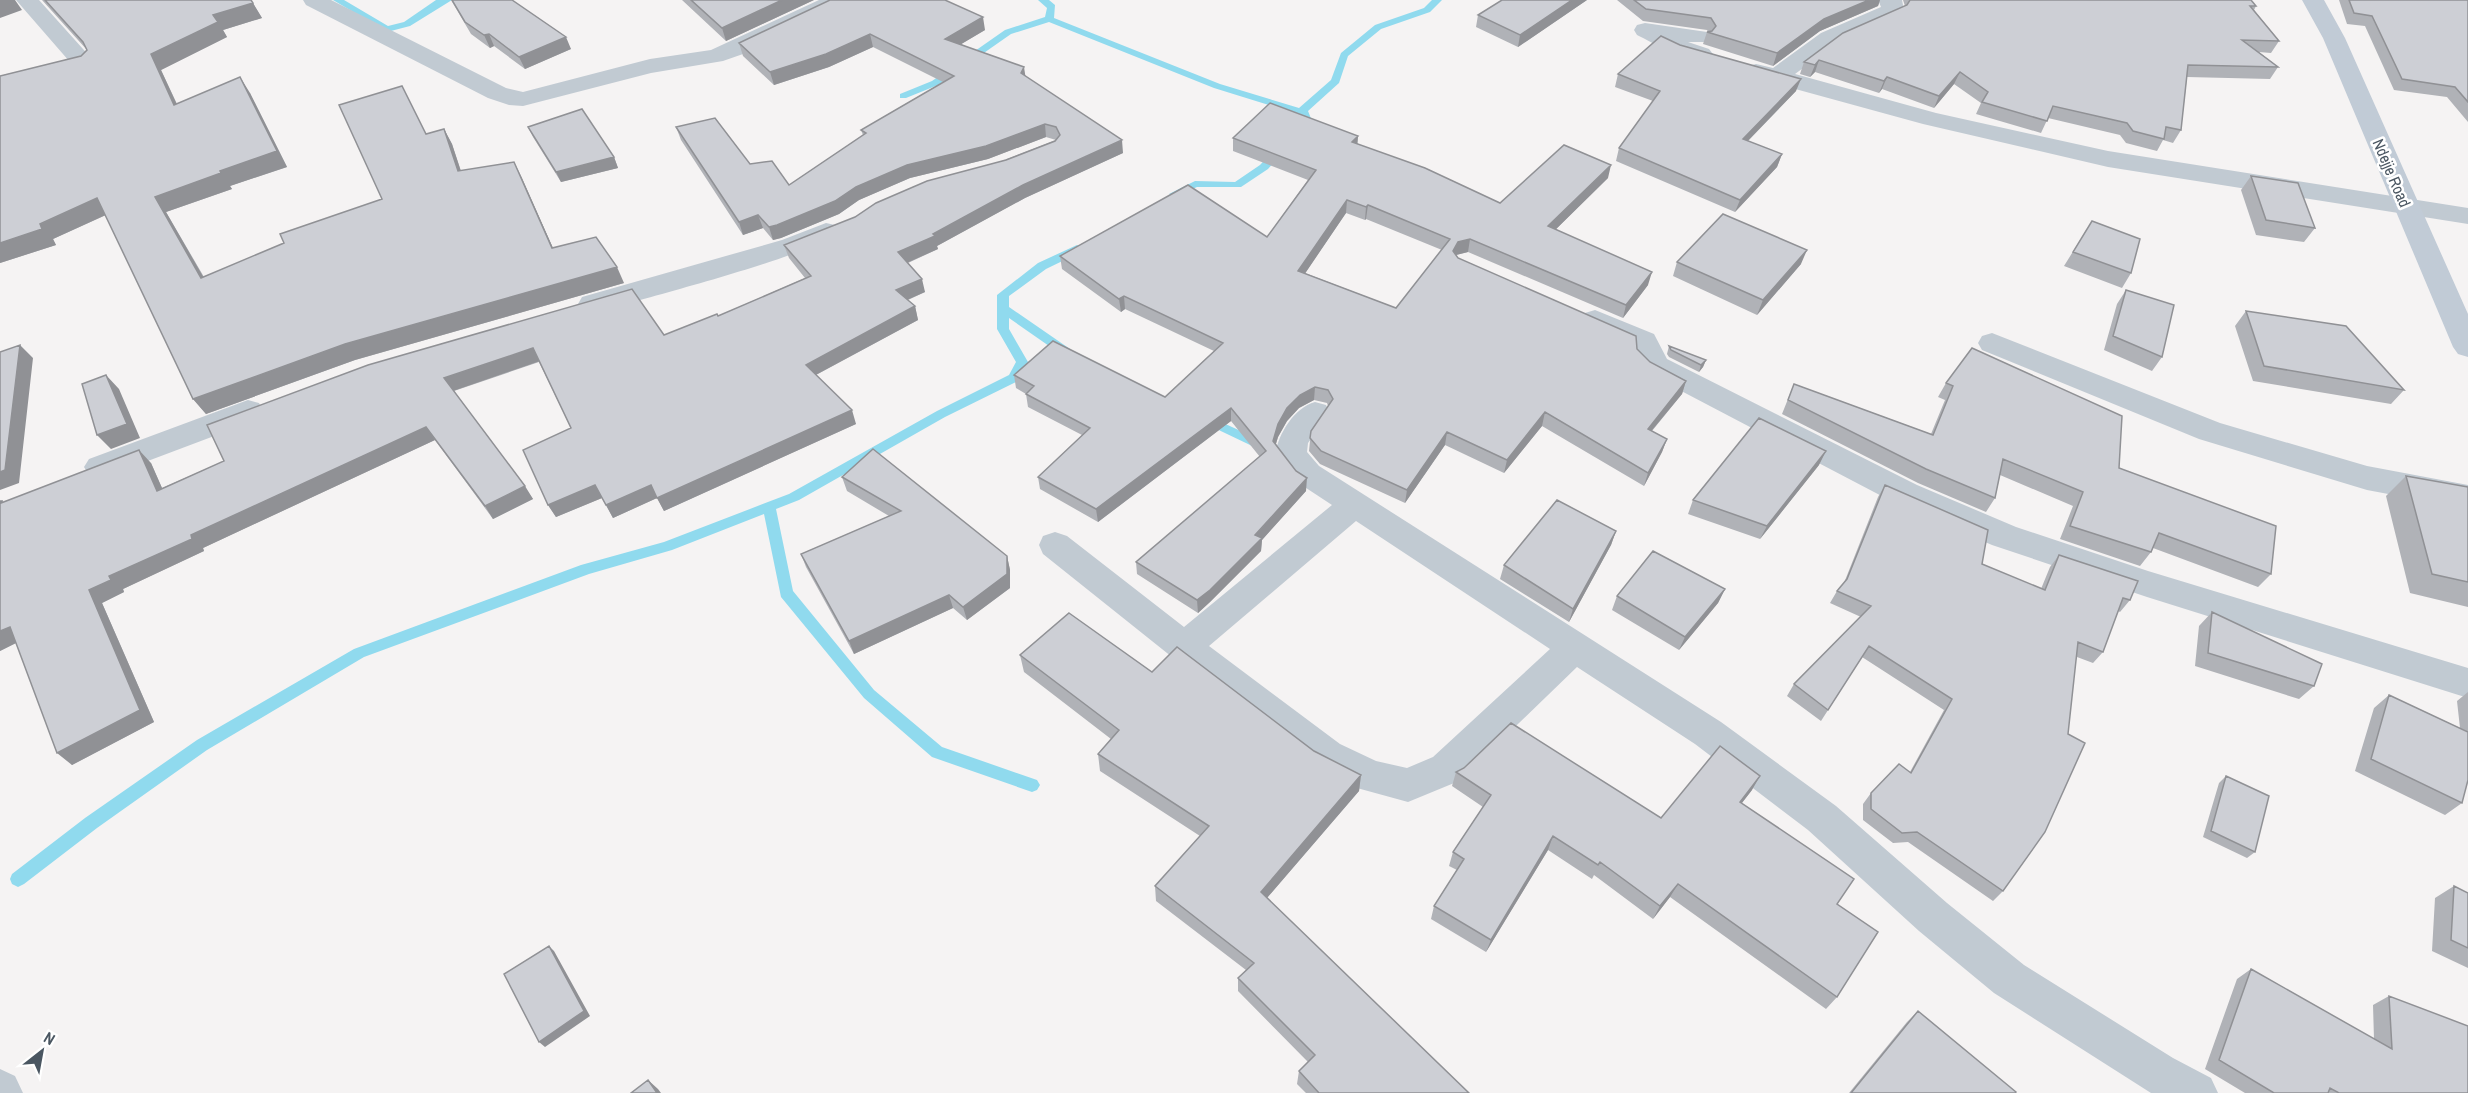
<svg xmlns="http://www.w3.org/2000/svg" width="2468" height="1093" viewBox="0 0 2468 1093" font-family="'Archivo Narrow',sans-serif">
  <rect width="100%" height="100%" fill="#f5f3f3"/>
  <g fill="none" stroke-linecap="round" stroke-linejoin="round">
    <path fill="#90daee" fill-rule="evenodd" d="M333 0H344L388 26 404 22 436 0H452L410 26 387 32Z
      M1038 0H1049L1055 5 1054 18 1220 84 1299 108 1331 80 1341 53 1375 25 1424 8 1432 0H1442L1430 12 1381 29 1348 56 1339 83 1308 111 1314 126 1304 133 1299 130 1304 125 1301 115 1214 88 1049 22 1011 34 938 85 906 98H900V94L932 81 1005 30 1045 17 1047 8Z
      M1278 149 1283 152 1268 169 1241 187H1197L1174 197 1169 194 1195 181 1235 182 1260 165 1274 150Z
      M1077 245 1083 249 1081 252 1046 269 1009 296V307L1070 349 1072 352 1070 355H1062L1009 318V329L1028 362 1018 381 945 417 799 500 776 509 793 591 874 690 942 747 1037 780 1040 785 1037 790 1032 792 932 757 864 698 781 597 764 514 672 550 589 574 364 657 207 750 97 828 24 884 18 887 12 884 10 879 12 874 85 818 197 740 354 649 581 565 664 542 789 494 937 411 1009 375 1016 362 997 329V295L1038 263Z
      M1208 416 1256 438 1258 441 1252 446 1248 444 1204 423 1202 420Z"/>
    <path fill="#c1cad2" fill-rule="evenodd" d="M16 0H39L92 59 96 64 92 69 84 71 76 69Z
      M303 0H331L506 88 523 92 650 59 711 50 819 0H848L845 5 743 54 723 61 651 73 523 106 509 105 488 98 306 5Z
      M1878 0H1902L1904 10 1901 15 1837 43 1795 74 1936 113 2108 151 2468 208V224L2108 167 1923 124 1748 76 1744 71 1748 66 1756 64 1773 68 1821 33 1881 7Z
      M1645 23 1707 32 1710 37 1707 42H1688L1709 49 1713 54 1709 59C1685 65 1658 45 1637 35L1634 30 1637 25Z
      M826 223 835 225 839 231C826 252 628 303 592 313L582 311 578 304 582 297 782 240Z
      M1595 310 1654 334 1667 359 1917 485 2016 527 2148 571 2468 668V698L2147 597 1992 545 1895 503 1647 373 1635 361 1634 348 1585 327 1581 320 1585 313Z
      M1992 333 2220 423 2367 466 2468 485V509L2367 490 2199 439 1982 350 1978 343 1982 336Z
      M248 400 259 403 263 411 259 419 100 479 89 475 84 467 89 459Z
      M1315 402 1326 405 1330 413 1308 443 1307 452 1319 466 1721 722 1836 806 1947 903 2024 965 2173 1058 2211 1078 2218 1093H2151L1994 993 1919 931 1808 830 1695 744 1577 667 1459 781 1408 802 1357 788 1314 766 1172 657 1043 554 1039 545 1043 536 1055 532 1067 536 1184 627 1332 505 1297 482 1275 454C1279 433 1294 408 1315 402ZM1356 521 1550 649 1433 757 1407 768 1376 761 1340 744 1209 646Z
      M0 1069 15 1076 23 1093H0Z"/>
    <path fill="#c1cbd6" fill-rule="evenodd" d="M2302 0H2324L2345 38 2468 314V357L2458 354 2453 347 2323 38Z"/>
  </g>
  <path fill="#b0b2b7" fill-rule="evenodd" d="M42 0H251L262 18 223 30 227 37 161 70 177 104 250 93 287 167 230 186 232 189 166 212 204 277 284 243 382 199 426 134 444 129 452 144 461 171 514 162 553 248 624 283 355 360 206 414 193 399 106 215 53 239 56 245 0 263V76L81 56 87 50Z
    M451 0H512L571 49 525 69 494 46 490 48 471 34Z
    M682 0H814L726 41Z
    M830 0 985 30 961 44 1025 76 1123 153 1025 198 937 246 938 249 908 263 925 292 908 300 915 306 918 320 816 375 856 424 664 511 657 498 613 518 602 498 556 517 548 505 571 428 539 362 454 391 533 499 493 519 435 440 203 548 204 551 123 589 124 592 102 603 154 722 72 765 16 643 0 651V501L3 502 151 463 162 488 224 461 207 425 664 335 718 316 805 278 789 258 784 245 1056 140 1046 137 988 159 910 178 859 200 839 214 781 238 773 240 763 228 743 235 681 140 676 127 750 164 789 185 863 135 861 130 943 82 873 47 829 67 774 85 743 56 739 43Z
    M1587 0 1518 47 1476 27 1478 15Z
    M1617 0H1880L1878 6 1820 31 1773 66 1703 44 1707 32H1708L1707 30 1643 21Z
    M1903 0H2251L2256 6 2254 10 2279 41 2271 53 2259 52 2278 67 2270 79 2187 77 2181 130 2173 143 2163 140 2157 151 2126 143 2120 135 2048 118 2041 133 1976 114 1981 103 1954 84 1934 108 1882 89 1879 93 1815 72 1810 77 1800 74 1804 62 1905 6Z
    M2339 0H2468V122L2447 97 2394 90 2365 26 2347 24Z
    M1680 45 1796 91 1748 141 1782 154 1777 167 1735 212 1616 161 1619 148 1653 101 1615 87 1618 74Z
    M528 127 614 157 618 168 561 182 533 137Z
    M1358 136 1357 144 1500 203 1608 178 1556 229 1648 285 1623 318 1468 252 1456 255 1458 258 1637 349 1650 362 1686 381 1682 394 1652 431 1667 439 1662 452 1644 486 1542 426 1504 473 1445 445 1405 503 1320 464 1309 451 1311 431 1328 406 1327 403 1314 400 1299 408 1287 421 1278 437 1276 444 1306 491 1262 540 1261 551 1210 602 1198 613 1137 574 1136 562 1260 457 1231 421 1098 522 1040 489 1038 477 1082 435 1028 407 1026 394 1016 388 1014 375 1165 397 1214 351 1125 309 1121 312 1062 269 1060 256 1267 237 1308 180 1233 151V138ZM1346 213 1365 220 1366 219 1442 250 1396 308 1305 273Z
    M2251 176 2315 228 2304 242 2256 235 2241 190Z
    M2092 221 2131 273 2122 288 2064 266Z
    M1677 262 1801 264 1757 315 1673 276Z
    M2126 290 2162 357 2152 371 2104 350 2117 304Z
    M2246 311 2404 390 2391 404 2253 381 2235 326Z
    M1669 346 1706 360 1703 367 1699 372 1669 357 1667 354Z
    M1946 383 2119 468 2271 574 2258 587 2153 548 2151 552 2140 566 2060 539 2073 506 2000 475 1995 498 1986 512 1918 483 1782 414 1794 384 1931 434 1945 400 1938 397Z
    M1819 465 1760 539 1688 514 1693 500Z
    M2406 476 2468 487V607L2410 593 2386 496Z
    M842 477 1007 556 1010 570V588L967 620 953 608 854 654 806 567 801 554 889 516 847 491Z
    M1885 485 1982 564 2041 589 2050 567 2059 555 2130 600 2120 612 2118 611 2103 652 2093 663 2077 657 2003 891 1993 901 1908 842 1893 843 1863 820V804L1871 793 1910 772 1944 710 1862 657 1821 721 1787 696 1794 684 1861 617 1830 603 1837 591 1844 583 1878 497Z
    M1616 531 1611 545 1569 622 1500 579 1504 565Z
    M1725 589 1718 603 1679 650 1612 610 1617 596Z
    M2212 612 2314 686 2299 699 2195 666 2199 626Z
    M1020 655 1152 672 1361 775 1359 791 1267 898 1469 1093H1306L1297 1084 1299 1071 1308 1062 1238 991V978L1246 970 1156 901 1155 886 1200 836 1100 771 1098 754 1111 739 1024 672Z
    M2468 692V780L2462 803 2445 815 2355 771 2374 708 2389 695 2460 728 2457 701Z
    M1456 772 1661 818 1752 790 1741 804 1837 904V997L1826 1009 1670 897 1653 919 1594 875 1592 879 1548 850 1486 952 1431 919 1434 906 1457 870 1449 866 1453 852 1483 807 1452 786Z
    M2226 776 2255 852 2247 858 2203 837 2219 783Z
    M2454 886 2468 893V968L2432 951 2435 898Z
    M2251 969 2374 1039 2373 1005 2389 996 2468 1093H2245L2205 1069 2237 979Z
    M1918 1011 2015 1093H1849L1907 1022Z"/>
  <path fill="#909195" d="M0 0H15L22 10 0 18Z
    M782 0H814L726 41 722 28Z
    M1572 0H1587L1518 47 1520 35Z
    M1869 0H1880L1878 6 1820 31 1773 66 1777 53 1824 19Z
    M253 3 262 18 223 30 227 37 161 70 184 120 174 105 151 54 213 15Z
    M983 17 985 30 948 52 945 39Z
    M489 34 494 46 490 48 484 35Z
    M870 34 873 47 829 67 774 85 770 72Z
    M566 37 571 49 525 69 519 57Z
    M1819 60 1815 72 1810 77 1815 65Z
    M1024 67 1026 80 1021 73Z
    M1960 72 1954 84 1934 108 1939 96Z
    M240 77 250 93 287 167 230 186 232 189 166 212 213 294 201 278 155 197 220 171Z
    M1887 77 1882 89 1879 93 1884 81Z
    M1801 79 1796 91 1738 151 1743 139Z
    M1045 124 1046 137 988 159 910 178 859 200 839 214 781 238 773 240 769 227 856 187 907 165Z
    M444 129 452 144 466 187 458 171Z
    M1358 136 1357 150 1352 142Z
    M1122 140 1123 153 1025 198 937 246 938 249 902 265 898 252 1023 185Z
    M1782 154 1777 167 1735 212 1740 200Z
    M614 157 618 168 561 182 556 172Z
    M514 162 522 178 560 264 552 248Z
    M1611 165 1608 178 1546 239 1548 226Z
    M97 198 110 213 53 239 56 245 0 263V243Z
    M1347 200 1346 213 1298 284V271Z
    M1368 205 1366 219 1365 220 1366 207Z
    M758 215 763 228 743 235 739 222Z
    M1470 239 1468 252 1456 255 1453 251 1458 242Z
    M1807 250 1801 264 1757 315 1763 300Z
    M617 267 624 283 355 360 206 414 193 399 345 344Z
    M1652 272 1648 285 1623 318 1626 305Z
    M922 279 925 292 900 303 896 290Z
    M1124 296 1125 309 1121 312 1119 299Z
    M915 306 918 320 810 378 806 365Z
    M20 345 33 358 19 483 0 490V472Z
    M533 348 540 361 453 391 444 378Z
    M1706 360 1703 367 1699 372 1701 365Z
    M106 375 119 389 140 438 111 449 97 435Z
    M1686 381 1682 394 1643 441 1648 429Z
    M1315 387 1314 400 1299 408 1287 421 1278 437 1273 453V441L1278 424 1287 408 1300 395Z
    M1231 408V421L1098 522 1096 509Z
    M852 410 856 424 664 511 657 498Z
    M1545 412 1542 426 1504 473 1507 460Z
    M426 427 435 440 203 548 204 551 123 589 124 592 102 603 154 722 72 765 57 753 89 590 109 576 191 535Z
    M1447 432 1445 445 1405 503 1407 490Z
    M1667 439 1662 452 1644 486 1648 473Z
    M139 450 151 463 169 504 157 491Z
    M1826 451 1819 465 1760 539 1767 526Z
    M1307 478 1306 491 1262 540 1261 551 1210 602 1198 613 1197 600Z
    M595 485 602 498 556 517 548 505Z
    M651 485 657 498 613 518 606 505Z
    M525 486 533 499 493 519 485 506Z
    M1616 531 1611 545 1569 622 1573 609Z
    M1007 556 1010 570V588L967 620 963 607Z
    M1725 589 1718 603 1679 650 1685 637Z
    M949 595 953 608 854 654 849 641Z
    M10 627 24 639 0 651V631Z
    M1361 775 1359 791 1260 906 1261 892Z
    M1760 776 1752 790 1731 817 1740 802Z
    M1553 836 1548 850 1486 952 1491 940Z
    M1678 884 1670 897 1653 919 1660 906Z
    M549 946 554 951 590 1016 545 1047 539 1042Z
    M648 1080 658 1089 661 1093H657Z"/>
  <path fill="#cdcfd5" stroke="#909195" stroke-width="1.5" fill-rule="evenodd" d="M45 0H251L253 3 213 15 218 22 151 54 174 105 240 77 277 151 220 171 221 173 155 197 201 278 284 243 280 234 382 199 339 105 402 86 426 134 444 129 458 171 514 162 552 248 596 237 617 267 345 344 193 399 97 198 40 224 42 229 0 243V76L81 56 87 50 83 42Z
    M452 0H512L566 37 519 57 489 34 484 35 465 22Z
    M691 0H782L722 28Z
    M830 0H945L983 17 945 39 1024 67 1021 73 1122 140 1023 185 933 234 935 236 898 252 922 279 896 290 915 306 806 365 852 410 657 498 651 485 606 505 595 485 548 505 523 450 571 428 533 348 444 378 525 486 485 506 426 427 191 535 192 539 109 576 111 580 89 590 140 710 57 753 10 627 0 631V501H2L1 503 139 450 157 491 224 461 207 425 368 365 632 289 664 335 717 314 718 316 811 276 784 245 855 217 876 203 927 181 1006 160 1055 141 1060 135 1056 127 1045 124 986 146 907 165 856 187 835 201 777 225 769 227 758 215 739 222 676 127 715 118 750 164 772 161 789 185 866 133 861 130 954 76 870 34 826 54 770 72 739 43Z
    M1502 0H1572L1520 35 1478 15Z
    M1634 0H1869L1824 19 1777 53 1707 32 1712 31 1716 26 1711 18 1646 9Z
    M1910 0H2251L2256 6H2250L2279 41 2242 40 2278 67 2188 65 2181 130 2166 127 2164 139 2133 131 2127 123 2053 106 2047 121 1982 102 1988 92 1960 72 1939 96 1887 77 1884 81 1819 60 1815 65 1804 62 1843 33 1907 5Z
    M2349 0H2468V102L2455 87 2402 79 2372 16 2354 13Z
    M1661 36 1680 45 1801 79 1743 139 1782 154 1740 200 1619 148 1660 91 1618 74Z
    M1270 103 1358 136 1352 142 1425 168 1500 203 1564 145 1611 165 1548 226 1652 272 1626 305 1470 239 1458 242 1453 251 1458 258 1636 336 1637 349 1650 362 1686 381 1648 429 1667 439 1648 473 1545 412 1507 460 1447 432 1407 490 1321 451 1310 438 1311 431 1333 399 1328 390 1315 387 1300 395 1287 408 1278 424 1273 441 1296 471 1307 478 1255 535 1262 538 1210 590 1197 600 1136 562 1266 451 1231 408 1096 509 1038 477 1090 428 1026 394 1034 386 1014 375 1053 341 1165 397 1223 343 1124 296 1119 299 1060 256 1188 185 1267 237 1316 170 1233 138ZM1347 200 1366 207 1368 205 1450 239 1396 308 1298 271Z
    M582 109 614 157 556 172 528 127Z
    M2251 176 2298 183 2315 228 2266 220Z
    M1723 214 1807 250 1763 300 1677 262Z
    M2092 221 2140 239 2131 273 2073 252Z
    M2126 290 2174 305 2162 357 2113 336Z
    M2246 311 2346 326 2404 390 2264 366Z
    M20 345 5 470 0 472V352Z
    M1669 346 1706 360 1701 365 1671 350Z
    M1972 348 2122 416 2119 468 2276 526 2271 574 2159 533 2151 552 2070 526 2083 492 2003 459 1995 498 1926 469 1788 400 1794 384 1933 435 1953 386 1946 383Z
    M106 375 127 424 97 435 82 384Z
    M1759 418 1826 451 1767 526 1693 500Z
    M873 449 1007 556V574L963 607 949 595 849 641 801 554 901 511 842 477Z
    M2406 476 2468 487V582L2432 574Z
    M1885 485 1988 530 1982 564 2045 590 2059 555 2138 581 2130 600 2123 598 2103 652 2078 642 2068 734 2085 743 2045 832 2003 891 1917 832 1902 833 1871 809V793L1899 764 1911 773 1952 699 1869 646 1828 710 1794 684 1871 606 1837 591 1847 579Z
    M1557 500 1616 531 1573 609 1504 565Z
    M1653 551 1725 589 1685 637 1617 596Z
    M2212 612 2322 664 2314 686 2208 653Z
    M1069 613 1152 672 1177 647 1314 751 1361 775 1261 892 1469 1093H1319L1299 1071 1315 1055 1238 978 1254 963 1155 886 1209 826 1098 754 1119 730 1020 655Z
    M2389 695 2468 732V780L2462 803 2371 759Z
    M1511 723 1661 818 1720 746 1760 776 1740 802 1854 879 1837 904 1878 932 1837 997 1678 884 1660 906 1600 862 1598 865 1553 836 1491 940 1434 906 1464 859 1453 852 1491 795 1456 772 1464 768Z
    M2226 776 2269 796 2255 852 2211 831Z
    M2454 886 2468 893V948L2451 940Z
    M549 946 584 1011 539 1042 504 974Z
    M2251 969 2392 1049 2389 996 2468 1026V1093H2339L2330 1088 2328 1093H2274L2219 1060Z
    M1918 1011 2016 1092 2015 1093H1851Z
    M648 1080 657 1093H631Z"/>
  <g text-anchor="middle" stroke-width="5" stroke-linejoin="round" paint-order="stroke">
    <g font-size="16" fill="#4a5661" stroke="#fff">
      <text transform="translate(2392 173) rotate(67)" y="6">Ndejje Road</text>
    </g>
  </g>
  <g transform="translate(42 1051) rotate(31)" stroke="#ffffff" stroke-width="4.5" paint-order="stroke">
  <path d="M0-4.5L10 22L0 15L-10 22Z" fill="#4a5661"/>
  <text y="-9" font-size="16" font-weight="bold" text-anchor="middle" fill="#4a5661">N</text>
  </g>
</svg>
